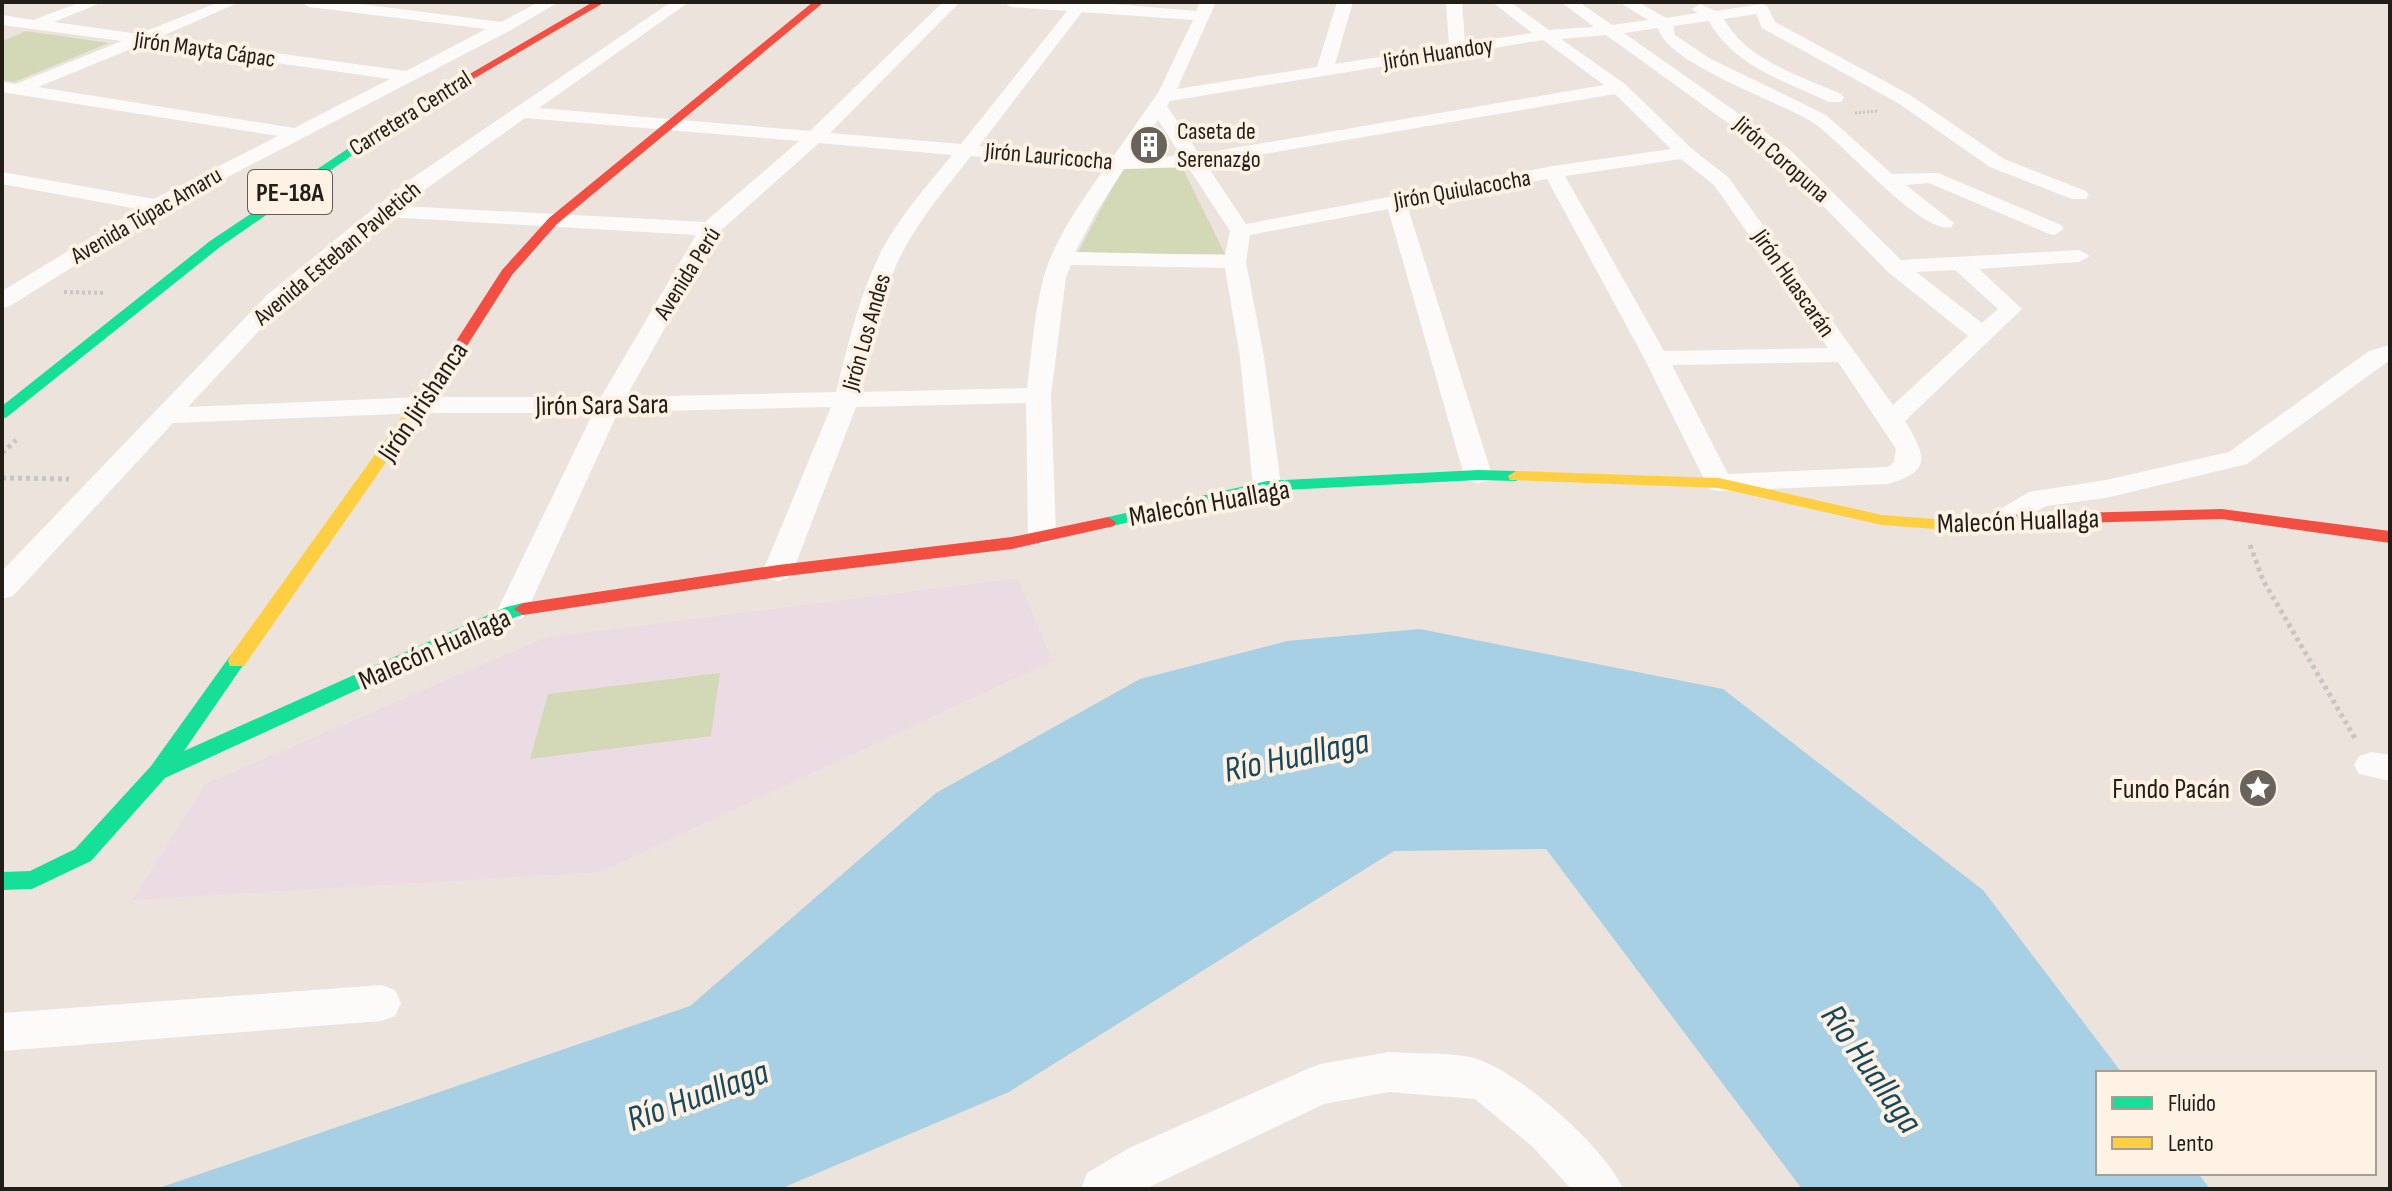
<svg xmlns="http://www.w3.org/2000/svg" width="2392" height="1191" viewBox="0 0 2392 1191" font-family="'Sofia Sans Condensed',sans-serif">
  <rect width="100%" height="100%" fill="#ece4dc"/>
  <path fill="#eadce2" d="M1018 578 1052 661 600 872 132 900 206 784 544 638Z"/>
  <path fill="#d3d8b7" d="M26 31 109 43 14 82 2 80V41Z
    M1182 167 1225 254H1077L1122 169Z
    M720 673 711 736 530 759 548 694Z"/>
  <path fill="#a8d0e4" d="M1420 629 1723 689 1983 890 2122 1073H2098V1173H2198L2210 1189H1802L1546 849 1394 851 1009 1092 780 1189H156L690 1006 936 793 1140 679 1287 641Z"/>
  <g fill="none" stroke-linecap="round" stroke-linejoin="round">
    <path stroke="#c8c6c2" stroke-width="3" stroke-dasharray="2 2" stroke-linecap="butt" d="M1855 113 1877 111"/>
    <path stroke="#c8c6c2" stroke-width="4" stroke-dasharray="3 3" stroke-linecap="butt" d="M64 292 106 293"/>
    <path stroke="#c8c6c2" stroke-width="5" stroke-dasharray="4 4" stroke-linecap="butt" d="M2 453 16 440
      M2 478 69 479
      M2250 545 2263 580 2356 740"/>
    <path fill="#fcfbfa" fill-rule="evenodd" d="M81 2H103L54 22 139 34 219 2H240L160 37 406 71 486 29 309 7 301 2H345L501 22 539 2H559L511 30 164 210 10 306 2 308V291L138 209 2 184V172L154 199 278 136 2 92V82L16 84 122 41 2 25V15L33 20ZM143 44 390 79 294 128 38 87Z
      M671 2H689L539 108 810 131 943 2H960L830 133 961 144 1067 11 1011 7 1003 2H1090L1196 11 1200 2H1216L1177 89 1317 67 1337 2H1353L1335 64 1449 46 1446 2H1462L1465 43 1532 33 1492 2H1510L1549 30 1594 27 1561 2H1579L1612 25 1648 20 1619 2H1638L1666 18 1697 13 1692 9 1700 4 1716 11 1762 4 1767 6 1775 22 1910 95 2004 159 2086 191 2089 195 2086 199H2072L1990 167 1898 103 1762 28 1756 14 1724 19C1746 60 1801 76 1841 94L1844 98 1841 102H1829C1786 82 1732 65 1709 21L1673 26 1675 35 1709 58 1826 115 1892 174 1938 173 2061 225 2064 229 2054 235 2047 233 1929 183 1906 185 1954 223 1951 227C1921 235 1841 140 1812 122 1779 101 1667 64 1658 28L1624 33 1789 149 1901 260 2079 250 2090 256 2079 262 1979 269 2022 309 1905 421C1925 454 1934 472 1887 484L1719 491 1709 489 1644 358 1547 179 1407 205 1492 475 1488 481 1478 483 1468 481 1464 475 1388 209 1250 235 1246 262 1264 357 1281 486 1277 492 1267 494 1257 492 1253 486 1240 357 1225 268 1071 265 1066 277 1051 395 1056 535 1052 542 1042 544 1032 542 1028 535 1026 403 856 407 793 571 788 578 778 581 768 578 763 571 831 407 618 412 527 611 523 618 512 621 501 618 497 611 593 413H421L173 423 13 596 2 599V571L267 295 408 181ZM1082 12 1193 20 1158 93 1113 157 979 146ZM1606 35 1775 157 1888 272 1968 336 1893 405 1728 177 1692 149 1625 84 1561 39ZM1543 40 1604 85 1199 154 1167 106 1170 101ZM1615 94 1671 149 1553 166 1246 224 1206 164ZM525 118 799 141 705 222 402 206ZM1158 120 1181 156 1132 157ZM819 143 952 155C927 186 897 219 879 256 858 299 848 346 836 392L626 397 719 232ZM971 156 1105 168C1082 201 1055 238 1044 276 1034 312 1032 351 1027 388L861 392C872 345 880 296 902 253 920 218 947 187 971 156ZM1681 159 1714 185 1828 348 1664 351 1565 176ZM1188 167 1230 231 1225 255 1075 252 1097 211 1124 169ZM388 217 696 235 601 397H421L188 407 283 305ZM1955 270 1998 309 1982 323 1916 272ZM1838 362 1896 449 1894 462 1888 467 1728 474 1672 365Z
      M2390 345V360L2247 464 2106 498 2046 506 2002 529 1992 526 1988 520 1992 514 2029 492 2106 480 2229 452 2369 351Z
      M2371 752 2390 755V781L2359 774 2354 765 2359 756Z
      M381 985 395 990 401 1003 395 1016 381 1021 2 1051V1013Z
      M1389 1052C1415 1054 1445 1052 1470 1057 1514 1066 1607 1149 1623 1189H1571L1533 1147 1475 1099 1389 1092 1324 1104 1145 1189H1081L1087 1173 1129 1148 1305 1070 1320 1064Z"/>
    <path fill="#16e098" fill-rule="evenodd" d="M407 109 416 111 220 247 7 417 2 419V406L210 241Z
      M1478 470 1516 471 1524 476 1516 481 1478 480 1267 491 1108 527 1100 522 1108 517 1267 481Z
      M523 603 532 609 529 613 516 617 165 778 91 861 32 889 2 890V872L30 871 75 849 151 766 230 656H244L246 661 184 751 506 607Z"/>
    <path fill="#ffcf43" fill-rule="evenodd" d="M458 345 465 349 244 666H230L228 661 230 656 453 346Z
      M1516 471 1719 478 1882 515 1975 522 2007 515 2015 520 2013 524 1975 532 1882 525 1719 488 1510 480 1508 476Z"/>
    <path fill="#f24e42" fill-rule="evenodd" d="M593 2H605L415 113 406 111Z
      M813 2H824L557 224 512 275 463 352H453L451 349 502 270 549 218Z
      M2222 509 2390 531V543L2222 519 2007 525 1999 520 2007 515Z
      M1108 517 1116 522 1114 526 1012 549 778 577 523 615 514 609 523 603 778 565 1012 537Z"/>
  </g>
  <defs>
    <symbol id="building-disc" viewBox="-11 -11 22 22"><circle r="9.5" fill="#69635c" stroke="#fef2e5"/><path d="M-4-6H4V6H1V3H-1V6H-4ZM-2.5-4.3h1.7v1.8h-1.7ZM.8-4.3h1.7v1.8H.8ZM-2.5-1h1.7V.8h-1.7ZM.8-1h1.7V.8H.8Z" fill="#fff"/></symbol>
    <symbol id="sight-disc" viewBox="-11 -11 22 22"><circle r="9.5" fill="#69635c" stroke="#fef2e5"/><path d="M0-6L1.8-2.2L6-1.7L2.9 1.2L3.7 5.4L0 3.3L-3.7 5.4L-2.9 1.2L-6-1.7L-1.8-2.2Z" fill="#fff"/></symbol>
  </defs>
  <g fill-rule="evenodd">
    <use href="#building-disc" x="1127" y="123" width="44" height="44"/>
    <use href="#sight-disc" x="2236" y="766" width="44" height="44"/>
  </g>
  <g text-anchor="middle" stroke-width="8" stroke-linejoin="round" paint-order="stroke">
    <g font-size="24" fill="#221d17" stroke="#fef2e5">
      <text transform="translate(205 49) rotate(8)" y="8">Jirón Mayta Cápac</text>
      <text transform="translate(1438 53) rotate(-9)" y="8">Jirón Huandoy</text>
      <text transform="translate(410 113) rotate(-32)" y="8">Carretera Central</text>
      <text transform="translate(1049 156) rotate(5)" y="8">Jirón Lauricocha</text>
      <text transform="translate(1782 159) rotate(41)" y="8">Jirón Coropuna</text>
      <text transform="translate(1462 189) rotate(-10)" y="8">Jirón Quiulacocha</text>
      <text transform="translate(146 215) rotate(-30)" y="8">Avenida Túpac Amaru</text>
      <text transform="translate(337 253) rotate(-40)" y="8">Avenida Esteban Pavletich</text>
      <text transform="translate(687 273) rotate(-58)" y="8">Avenida Perú</text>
      <text transform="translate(1794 283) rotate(55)" y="8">Jirón Huascarán</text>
      <text transform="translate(866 332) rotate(-74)" y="8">Jirón Los Andes</text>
    </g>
    <g font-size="24" fill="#221d17" stroke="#fef2e5" text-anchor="start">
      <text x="1177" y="139">Caseta de<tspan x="1177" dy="28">Serenazgo</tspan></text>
    </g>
    <rect fill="#fef2e5" stroke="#645d55" stroke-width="2" x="248" y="170" width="84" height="44" rx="6"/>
    <g font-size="26" font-weight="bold" fill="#221d17">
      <text x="290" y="201">PE-18A</text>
    </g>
    <g font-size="28" fill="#221d17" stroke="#fef2e5">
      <text transform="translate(422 401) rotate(-56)" y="10">Jirón Jirishanca</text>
      <text transform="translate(602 404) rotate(-1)" y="10">Jirón Sara Sara</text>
      <text transform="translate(1209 502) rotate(-10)" y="10">Malecón Huallaga</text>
      <text transform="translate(2018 520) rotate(-2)" y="10">Malecón Huallaga</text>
      <text transform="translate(434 648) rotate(-24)" y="10">Malecón Huallaga</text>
    </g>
    <g font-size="28" fill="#221d17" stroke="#fef2e5" text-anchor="end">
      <text x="2230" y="798">Fundo Pacán</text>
    </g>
    <g font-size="36" font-style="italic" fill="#17485e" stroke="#fef2e5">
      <text transform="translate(1296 754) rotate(-12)" y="13">Río Huallaga</text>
      <text transform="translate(1873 1068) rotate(55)" y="13">Río Huallaga</text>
      <text transform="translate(697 1094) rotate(-20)" y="13">Río Huallaga</text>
    </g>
  </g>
  <rect width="2392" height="1191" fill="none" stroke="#221d17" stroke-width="8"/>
  <rect x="2096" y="1071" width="280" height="104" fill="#fef2e5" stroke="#a69d93" stroke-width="2"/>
  <rect x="2112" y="1097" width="40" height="12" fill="#16e098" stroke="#a69d93" stroke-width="2"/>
  <text x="2168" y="1111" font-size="24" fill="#221d17">Fluido</text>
  <rect x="2112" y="1137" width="40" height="12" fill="#ffcf43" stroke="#a69d93" stroke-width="2"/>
  <text x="2168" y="1151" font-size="24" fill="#221d17">Lento</text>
</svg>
